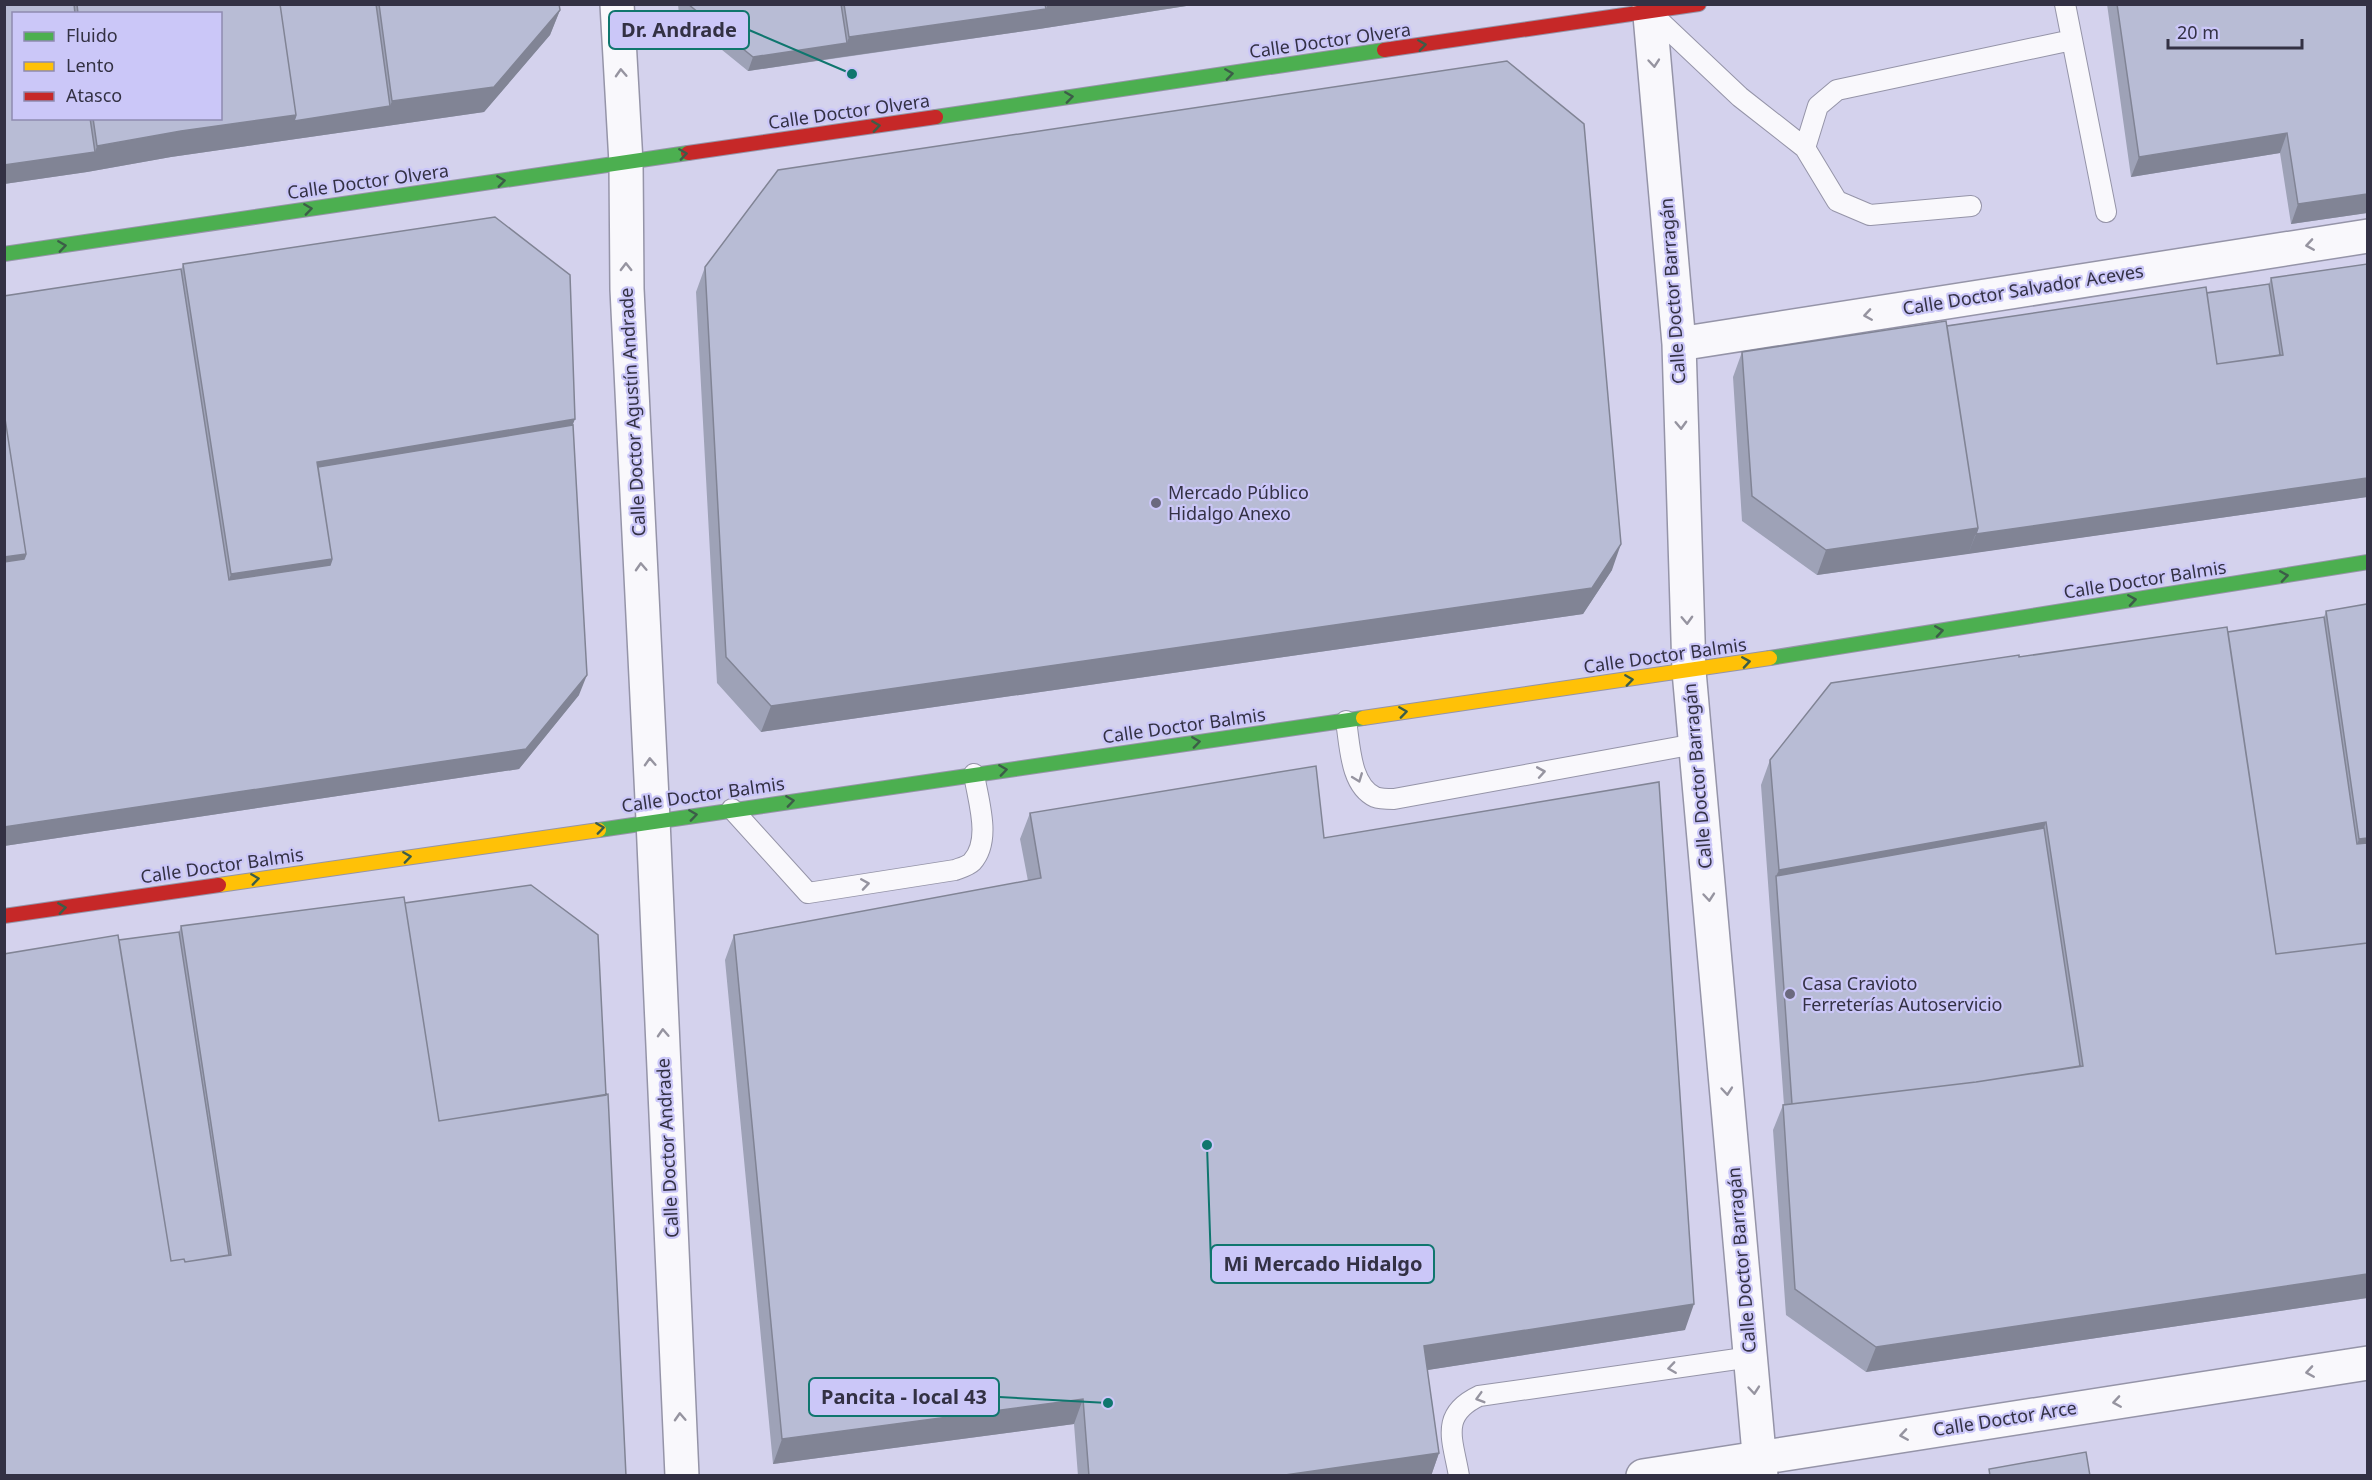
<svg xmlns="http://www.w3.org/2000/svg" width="2372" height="1480" viewBox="0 0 2372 1480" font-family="'Noto Sans',sans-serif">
  <rect width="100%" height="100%" fill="#d4d2ed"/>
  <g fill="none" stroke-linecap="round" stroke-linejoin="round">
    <defs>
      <path id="lane" d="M2065 4 2106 212
        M1650 12 1740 97 1805 148 1818 106 1837 90 2072 40
        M1805 148 1837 201 1870 215 1971 206
        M1346 721C1350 745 1350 785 1375 797 1380 799 1388 799 1394 799L1695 744
        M732 809 808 893 955 870C960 868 968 866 972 862 992 840 978 801 974 774
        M1459 1476C1453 1440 1439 1415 1479 1396L1751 1357"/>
      <path id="street" d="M617 4 626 163 627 289 653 820 682 1476
        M1649 4 1679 344 1689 671 1761 1476
        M1679 344 2368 236
        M1643 1476 2368 1363"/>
      <path id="fast" d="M936 117 1384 50
        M4 254 688 153
        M1770 658 2368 562
        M599 830 1363 718"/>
      <path id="slow" d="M1363 718 1770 658
        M219 885 599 830"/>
      <path id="jam" d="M1384 50 1699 4
        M688 153 936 117
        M4 916 219 885"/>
    </defs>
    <use href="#lane" stroke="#9594a8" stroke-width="22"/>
    <use href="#street" stroke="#9594a8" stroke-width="36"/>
    <use href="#fast" stroke="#9594a8" stroke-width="16"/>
    <use href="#slow" stroke="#9594a8" stroke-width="16"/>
    <use href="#jam" stroke="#9594a8" stroke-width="16"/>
    <use href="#lane" stroke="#f9f8fc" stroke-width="20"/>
    <use href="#street" stroke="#f9f8fc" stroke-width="33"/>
    <use href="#fast" stroke="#4caf50" stroke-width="14"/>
    <use href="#slow" stroke="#ffc107" stroke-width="14"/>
    <use href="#jam" stroke="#c62828" stroke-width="14"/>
  </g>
  <path fill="#9ea2b7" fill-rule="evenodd" d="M4 4H559L560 10 550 35 484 112 171 157 87 172 4 184ZM14 14H220V118H14Z
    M678 4H1199L1039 29 748 71 679 15Z
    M2107 4H2367V213L2291 224 2280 153 2131 177Z
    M183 264 573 425 579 695 519 769 4 846Z
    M2367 264V497L1817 575 1742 521 1733 377 1742 352 2269 284 2271 278Z
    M705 267 1612 570 1583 614 761 732 717 683 696 292Z
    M2367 604V1298L1866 1372 1786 1315 1773 1130 1783 1105H1784L1761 785 1770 760 2019 657 2228 632 2324 617 2326 611Z
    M1030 813 1685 1330 1427 1370 1439 1453 1431 1476H1078L1074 1424 773 1464 725 960 734 935 1028 881 1020 839Z
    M405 903 606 1095 4 1476 119 940 179 932 181 926Z"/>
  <path fill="#818495" d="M1048 4H1199L1039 29 842 57 849 37 1046 9Z
    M560 10 550 35 484 112 171 157 87 172 4 184V165L95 152 97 146 181 131 296 115 390 106 392 101Z
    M847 43 842 57 748 71 753 57Z
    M2287 133 2280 153 2131 177 2139 157Z
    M2367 194V213L2291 224 2298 204Z
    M575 419 565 445 318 486 317 462Z
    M2367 478V497L1968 554 1976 534Z
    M1978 528 1968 554 1817 575 1826 550Z
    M1621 544 1612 570 1583 614 761 732 771 706Z
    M26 554 17 579 4 581V557Z
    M332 559 323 585 222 600 231 574Z
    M587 675 579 695 519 769 4 846V827Z
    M2046 822 2037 848 1776 876 1779 870Z
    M2367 838V862L2350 864 2359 839Z
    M2367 1274V1298L1866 1372 1876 1347Z
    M1694 1304 1685 1330 1415 1372 1424 1346Z
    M1083 1399 1074 1424 773 1464 782 1439Z
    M1439 1453 1431 1476H1278Z"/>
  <path fill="#b8bcd5" stroke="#818495" stroke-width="1.5" d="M4 4H74L75 14H14V118H90L95 152 4 165Z
    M77 4H280L296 115 181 131 97 146 93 118H220V14H78Z
    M280 4H376L390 106 294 121 296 115Z
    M379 4H559L560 10 494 87 392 101Z
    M688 4H841L847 43 753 57Z
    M844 4H1045L1046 9 849 37Z
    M2117 4H2367V194L2298 204 2287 133 2139 157Z
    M1507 61 1584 124 1621 544 1592 588 771 706 726 657 705 267 778 170Z
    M495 217 570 275 575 419 317 462 332 559 231 574 183 264Z
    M2367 264V478L1976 534 1978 528 1947 326 2206 287 2217 364 2283 355 2271 278Z
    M181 269 229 580 330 565 332 559 318 467 573 425 587 675 526 749 4 827V562L24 559 26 554 4 412V296Z
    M2269 284 2280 355 2217 364 2207 293Z
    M1946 321 1978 528 1826 550 1752 496 1742 352Z
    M4 412 26 554 4 557Z
    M2367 604V838L2359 839 2326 611Z
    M2324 617 2357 844 2367 843V943L2276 954 2228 632Z
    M2227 627 2276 954 2367 943V1274L1876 1347 1795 1289 1783 1105 1976 1082 2083 1066 2046 822 1779 870 1770 760 1831 683 2019 655V657Z
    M1316 766 1324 838 1659 782 1694 1304 1424 1346 1439 1453 1278 1476H1089L1083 1399 782 1439 734 935 1041 878 1030 813Z
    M2044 828 2080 1066 1976 1082 1792 1104 1776 876Z
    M531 885 598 935 606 1095 439 1121 405 903Z
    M404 897 439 1121 608 1094 626 1476H4V954L118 935 171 1261 184 1259 185 1262 231 1255 181 926Z
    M179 932 229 1255 185 1262 184 1259 171 1261 119 940Z
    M2086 1452 2090 1476H1990L1989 1469Z"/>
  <defs><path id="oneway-chevron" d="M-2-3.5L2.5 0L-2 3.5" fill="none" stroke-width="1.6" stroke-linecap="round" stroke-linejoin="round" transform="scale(1.5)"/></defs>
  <g stroke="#3c5d48">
    <use href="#oneway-chevron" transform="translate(1422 45) rotate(-8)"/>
    <use href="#oneway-chevron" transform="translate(1229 74) rotate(-8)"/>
    <use href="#oneway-chevron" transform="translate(1069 97) rotate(-8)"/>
    <use href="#oneway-chevron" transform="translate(876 126) rotate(-8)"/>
    <use href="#oneway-chevron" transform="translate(683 154) rotate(-8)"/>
    <use href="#oneway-chevron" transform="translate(501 181) rotate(-8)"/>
    <use href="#oneway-chevron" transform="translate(308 209) rotate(-8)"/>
    <use href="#oneway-chevron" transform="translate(62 246) rotate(-8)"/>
    <use href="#oneway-chevron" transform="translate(2284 576) rotate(-9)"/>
    <use href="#oneway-chevron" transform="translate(2132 600) rotate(-9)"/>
    <use href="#oneway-chevron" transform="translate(1939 631) rotate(-9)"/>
    <use href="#oneway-chevron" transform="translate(1746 662) rotate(-9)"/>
    <use href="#oneway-chevron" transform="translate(1629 680) rotate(-8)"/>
    <use href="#oneway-chevron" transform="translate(1403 712) rotate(-8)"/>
    <use href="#oneway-chevron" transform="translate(1196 742) rotate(-8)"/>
    <use href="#oneway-chevron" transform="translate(1003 770) rotate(-8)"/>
    <use href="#oneway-chevron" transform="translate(790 801) rotate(-8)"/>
    <use href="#oneway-chevron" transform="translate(693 815) rotate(-8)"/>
    <use href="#oneway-chevron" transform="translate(600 828) rotate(-8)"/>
    <use href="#oneway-chevron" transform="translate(407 857) rotate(-8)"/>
    <use href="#oneway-chevron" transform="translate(255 879) rotate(-8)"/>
    <use href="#oneway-chevron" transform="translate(62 908) rotate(-8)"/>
  </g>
  <g stroke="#9694a0">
    <use href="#oneway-chevron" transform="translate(1654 63) rotate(85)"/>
    <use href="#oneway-chevron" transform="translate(621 73) rotate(-93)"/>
    <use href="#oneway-chevron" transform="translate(2310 245) rotate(171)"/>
    <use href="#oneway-chevron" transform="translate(626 267) rotate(-91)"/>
    <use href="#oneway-chevron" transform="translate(1868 315) rotate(171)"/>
    <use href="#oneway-chevron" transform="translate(1681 425) rotate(88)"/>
    <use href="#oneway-chevron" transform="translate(641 567) rotate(-93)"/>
    <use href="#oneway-chevron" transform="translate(1687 620) rotate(88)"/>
    <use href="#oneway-chevron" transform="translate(650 762) rotate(-93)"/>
    <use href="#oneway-chevron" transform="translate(1541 772) rotate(-10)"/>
    <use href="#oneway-chevron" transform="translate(1358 778) rotate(69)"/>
    <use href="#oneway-chevron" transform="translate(865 884) rotate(-9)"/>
    <use href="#oneway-chevron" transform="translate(1709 897) rotate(85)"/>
    <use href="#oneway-chevron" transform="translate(663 1033) rotate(-93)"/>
    <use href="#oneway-chevron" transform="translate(1727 1091) rotate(85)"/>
    <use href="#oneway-chevron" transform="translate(1672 1368) rotate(172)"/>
    <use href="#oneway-chevron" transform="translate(2310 1372) rotate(171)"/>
    <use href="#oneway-chevron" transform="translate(1754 1390) rotate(85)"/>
    <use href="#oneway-chevron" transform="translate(1480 1398) rotate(164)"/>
    <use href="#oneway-chevron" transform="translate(2117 1402) rotate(171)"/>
    <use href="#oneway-chevron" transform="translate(680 1417) rotate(-93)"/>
    <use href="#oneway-chevron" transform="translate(1904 1435) rotate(171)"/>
  </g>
  <g fill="#6b697f" stroke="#cbc7f8" stroke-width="2">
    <circle cx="1156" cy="503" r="6"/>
    <circle cx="1790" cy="994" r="6"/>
  </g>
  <g text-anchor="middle" stroke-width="4.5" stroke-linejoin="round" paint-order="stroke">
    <g font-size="18" fill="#333144" stroke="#cbc7f8">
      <text transform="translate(1330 41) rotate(-8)" y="6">Calle Doctor Olvera</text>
      <text transform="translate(849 112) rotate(-8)" y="6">Calle Doctor Olvera</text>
      <text transform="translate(368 182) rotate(-8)" y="6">Calle Doctor Olvera</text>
      <text transform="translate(2023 290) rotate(-9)" y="6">Calle Doctor Salvador Aceves</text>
      <text transform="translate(1673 291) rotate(-94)" y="6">Calle Doctor Barragán</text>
      <text transform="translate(633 412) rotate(-93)" y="6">Calle Doctor Agustín Andrade</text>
      <text transform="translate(2145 580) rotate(-9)" y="6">Calle Doctor Balmis</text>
      <text transform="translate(1665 656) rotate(-8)" y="6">Calle Doctor Balmis</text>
      <text transform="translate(1184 726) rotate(-8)" y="6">Calle Doctor Balmis</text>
      <text transform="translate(1698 776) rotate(-95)" y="6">Calle Doctor Barragán</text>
      <text transform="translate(703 795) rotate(-8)" y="6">Calle Doctor Balmis</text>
      <text transform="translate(222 866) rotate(-8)" y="6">Calle Doctor Balmis</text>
      <text transform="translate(668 1148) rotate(-93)" y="6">Calle Doctor Andrade</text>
      <text transform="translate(1742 1260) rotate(-95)" y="6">Calle Doctor Barragán</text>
      <text transform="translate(2005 1419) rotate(-9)" y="6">Calle Doctor Arce</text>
    </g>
    <g font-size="18" fill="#333144" stroke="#cbc7f8" text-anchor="start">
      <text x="1168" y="499">Mercado Público<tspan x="1168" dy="21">Hidalgo Anexo</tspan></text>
      <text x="1802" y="990">Casa Cravioto<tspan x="1802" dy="21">Ferreterías Autoservicio</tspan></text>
    </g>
  </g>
  <path fill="none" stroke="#0f766e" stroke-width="2" d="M852 74L749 30M1207 1145L1211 1264M1108 1403L999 1397"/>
  <g fill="#0f766e" stroke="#cbc7f8" stroke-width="2">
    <circle cx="852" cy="74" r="6"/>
    <circle cx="1207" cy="1145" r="6"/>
    <circle cx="1108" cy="1403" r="6"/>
  </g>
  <g fill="#cbc7f8" stroke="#0f766e" stroke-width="2">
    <rect x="609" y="11" width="140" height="38" rx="6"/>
    <rect x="1211" y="1245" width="223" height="38" rx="6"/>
    <rect x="809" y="1378" width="190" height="38" rx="6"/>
  </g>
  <g font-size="20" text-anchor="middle" font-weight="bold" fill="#333144">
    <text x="679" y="37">Dr. Andrade</text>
    <text x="1323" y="1271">Mi Mercado Hidalgo</text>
    <text x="904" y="1404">Pancita - local 43</text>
  </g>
  <rect width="2372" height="1480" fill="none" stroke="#333144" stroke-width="12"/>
  <rect x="12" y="12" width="210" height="108" fill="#cbc7f8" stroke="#8e8bb0" stroke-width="1.5"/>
  <rect x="24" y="32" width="30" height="9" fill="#4caf50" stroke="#8e8bb0" stroke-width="1.5"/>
  <text x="66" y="42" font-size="18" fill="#333144">Fluido</text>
  <rect x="24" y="62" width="30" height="9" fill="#ffc107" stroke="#8e8bb0" stroke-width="1.5"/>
  <text x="66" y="72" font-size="18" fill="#333144">Lento</text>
  <rect x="24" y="92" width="30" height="9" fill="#c62828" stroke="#8e8bb0" stroke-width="1.5"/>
  <text x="66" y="102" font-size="18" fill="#333144">Atasco</text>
  <path d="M2168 39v9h134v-9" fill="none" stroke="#333144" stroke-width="3"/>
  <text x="2177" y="39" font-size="18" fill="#333144" stroke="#cbc7f8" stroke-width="4.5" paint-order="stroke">20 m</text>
</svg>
